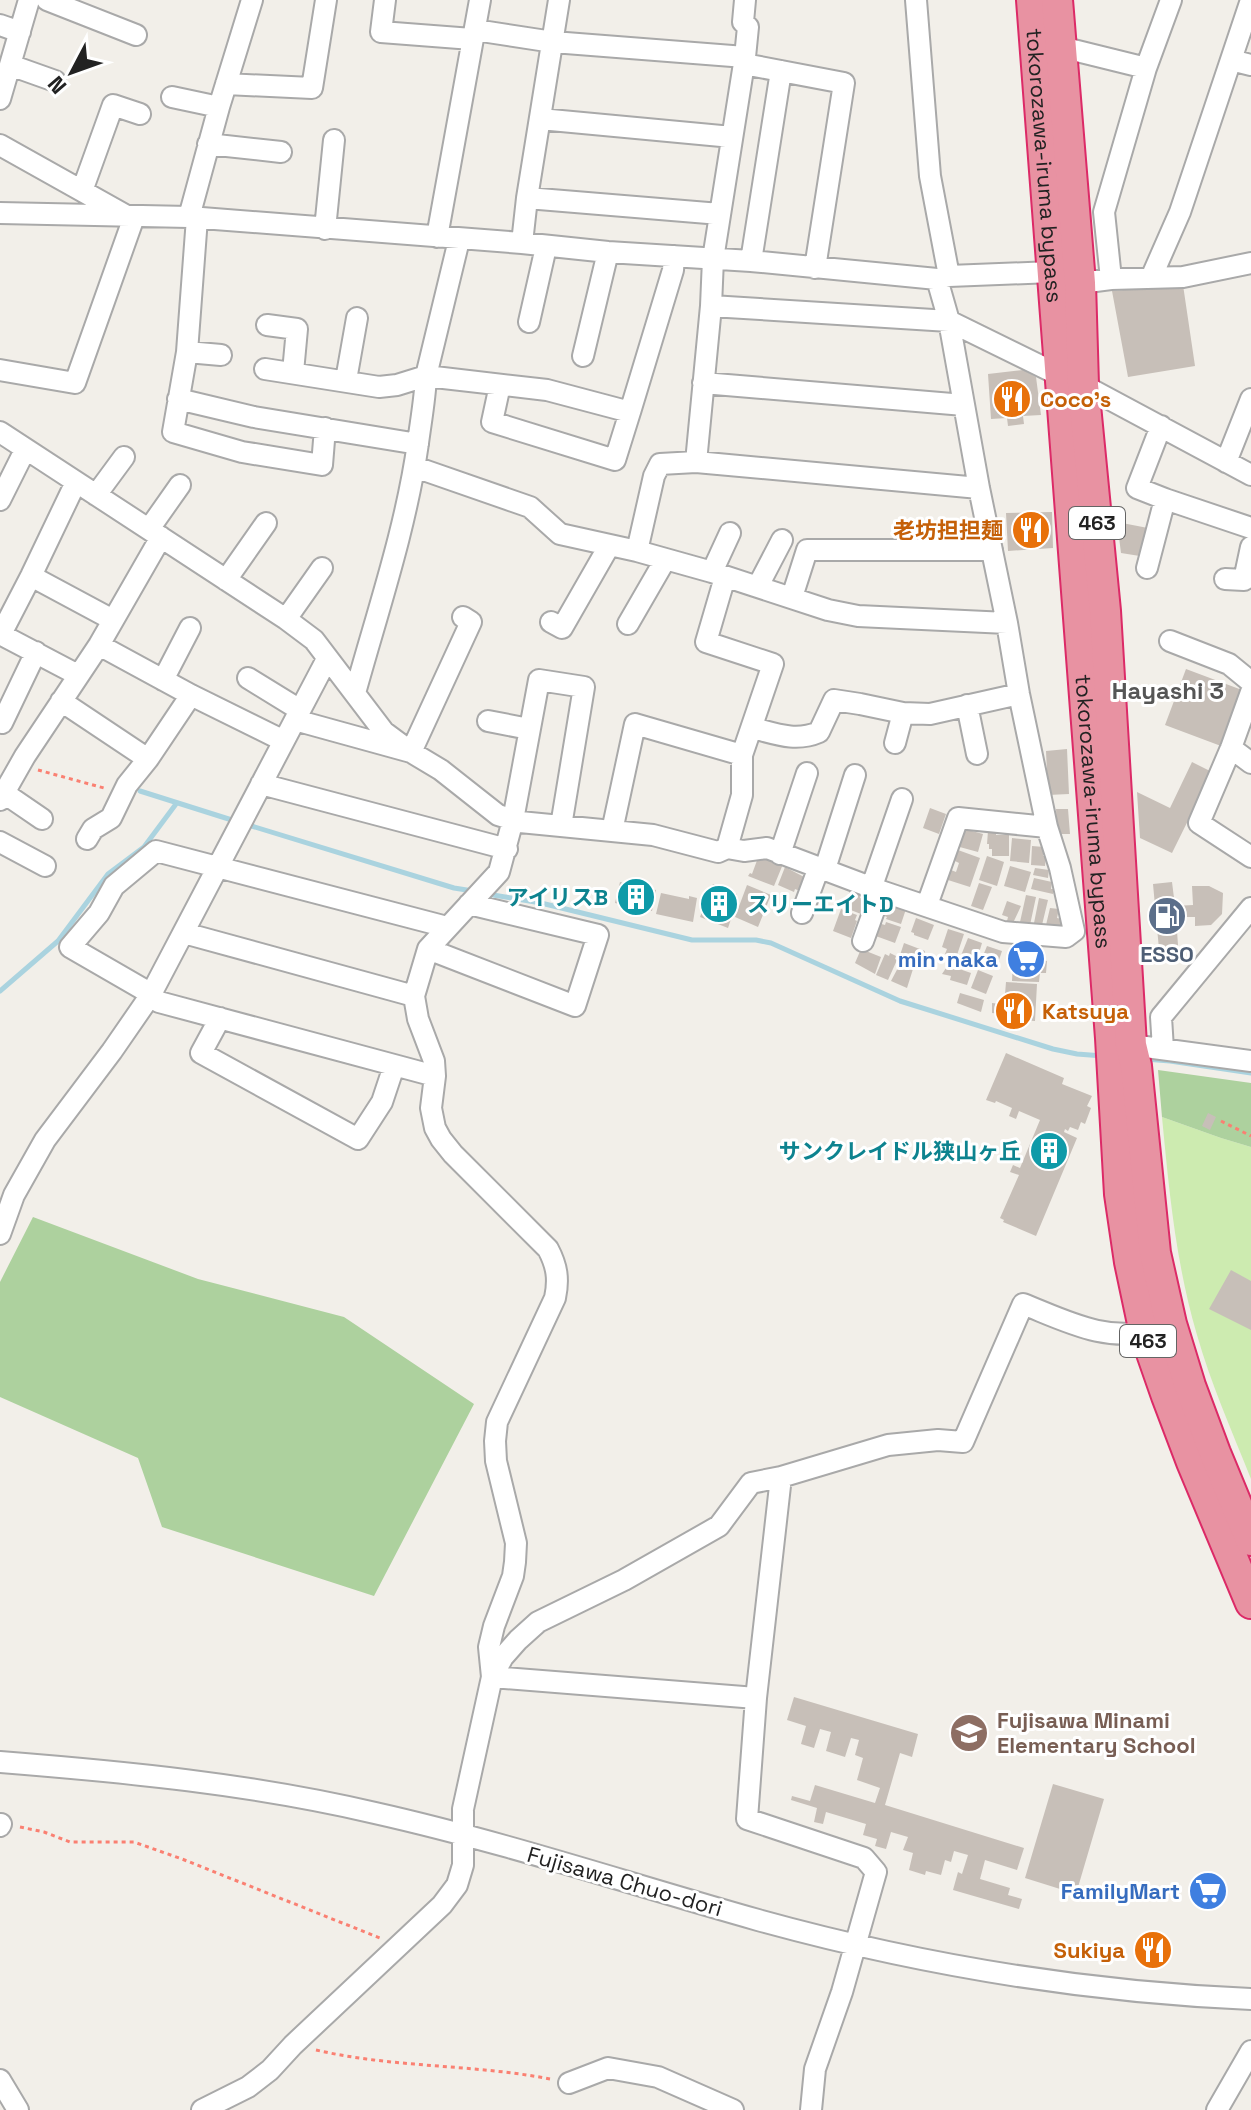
<svg xmlns="http://www.w3.org/2000/svg" width="1251" height="2110" viewBox="0 0 1251 2110" font-family="'Space Grotesk','Noto Sans JP',sans-serif">
  <rect width="100%" height="100%" fill="#f2efe9"/>
  <path fill="#cdebb0" d="M1162 1117 1221 1138 1251 1147V1479C1232 1431 1211 1384 1197 1335 1176 1264 1169 1191 1162 1117Z"/>
  <path fill="#add19e" d="M1158 1070 1251 1083V1147L1221 1138 1162 1117Z
    M33 1217 198 1279 344 1317 474 1404 374 1596 162 1527 138 1458 0 1397V1282Z"/>
  <g fill="none" stroke-linecap="round" stroke-linejoin="round">
    <path stroke="#aad3df" stroke-width="5" d="M140 791 235 821
      M245 824 454 888 473 891
      M487 894 541 903 692 940H756L771 943 900 1001 1053 1049 1077 1054 1103 1056
      M0 991 58 941 108 874 144 847 176 804
      M1145 1059 1170 1061 1251 1073"/>
  </g>
  <path fill="#c7bfb8" d="M1183 285 1195 366 1128 377 1112 291Z
    M1023 370 1036 377 1041 415 1023 416 1024 424 1008 426 1007 418 991 419 988 374Z
    M1052 512 1053 548 1008 551 1006 513Z
    M1117 522 1153 529 1146 557 1121 553Z
    M1186 669 1242 690 1221 746 1165 725Z
    M1067 749 1069 794 1048 795 1046 751Z
    M1192 762 1212 772 1172 853 1140 838 1137 792 1170 808Z
    M930 808 946 814 939 834 923 828Z
    M1056 809H1068L1070 834H1057Z
    M961 828 983 834 978 852 956 846Z
    M988 831 996 832V835H1009V856H992V849H989V844H987Z
    M1012 838 1031 840 1029 863 1010 861Z
    M1032 846 1044 847 1043 856H1046L1045 866 1031 865Z
    M958 850 980 858 970 887 948 880 951 870 956 872 959 863 955 861Z
    M759 855 783 864 774 886 748 876 750 873 752 874Z
    M987 856 1004 862 997 886 979 880Z
    M1010 866 1031 872 1025 892 1004 886Z
    M785 867 806 878 800 891 795 889 794 892 778 885Z
    M1035 868 1049 870 1048 878 1033 875Z
    M1034 878 1052 882 1051 889H1054L1053 894 1031 889Z
    M620 882 656 890 652 911 615 903Z
    M1172 882 1175 906 1193 905 1192 886H1209L1223 893 1222 914 1211 925 1195 926V917H1176L1179 959 1160 960 1153 884Z
    M979 883 992 887 983 910 971 906Z
    M713 884 737 894 729 915 732 916 728 928 700 917Z
    M747 885 771 895 758 927 735 917Z
    M850 891 861 895 860 898 869 901 865 910 863 909 861 914 843 907Z
    M661 893 689 899V896L697 898 693 922 656 914Z
    M1026 895 1036 897 1030 925 1020 922Z
    M1039 898 1048 900 1042 925 1034 923Z
    M1007 901 1021 906 1013 923 1007 921 1008 917 1002 915Z
    M885 903 907 906 901 924 886 919 887 917 882 915Z
    M1050 908 1059 909 1057 918 1062 919 1060 928 1046 925Z
    M841 909 857 915 855 920 857 921 851 938 833 931Z
    M916 918 934 925 928 940 914 935V933L911 932Z
    M886 922 901 927 895 943 873 935 878 923 885 925Z
    M948 929 964 934 956 958 945 954 947 949 942 947Z
    M968 938 982 943 976 963 960 958Z
    M1014 941 1042 943 1041 960 1047 961 1046 973H1040L1039 982 1012 981Z
    M904 943 925 951 920 966 899 958Z
    M987 946 1002 951 996 969 980 963Z
    M861 949 881 957 875 974 855 963Z
    M890 953 896 956 895 959 897 960 888 980 876 975 885 954 889 956Z
    M900 964 913 969 907 988 891 981Z
    M948 965 971 973 967 985 950 980 951 976 942 974Z
    M978 970 993 976 986 994 971 988Z
    M1006 982 1037 984 1035 1021 1003 1019Z
    M960 993 984 1000 981 1012 957 1003Z
    M992 1003 1002 1004 1001 1014 992 1013Z
    M1006 1053 1064 1078 1062 1084 1092 1096 1087 1106 1091 1108 1085 1124 1081 1122 1078 1130 1070 1127 1068 1131 1065 1129 1064 1132 1077 1138 1036 1236 1003 1222 1004 1220 1000 1218 1019 1175 1010 1172 1013 1165 1020 1168 1040 1120 1019 1111 1016 1119 1009 1116 1012 1108 996 1101 995 1103 986 1100Z
    M1208 1113 1216 1117 1210 1130 1202 1126Z
    M1231 1270 1251 1281V1330L1209 1309Z
    M794 1697 918 1734 912 1757 900 1753 885 1805 1024 1848 1017 1870 985 1860 980 1879 1010 1888 1008 1895 1022 1899 1019 1909 953 1890 958 1872 962 1874 968 1855 954 1851 951 1862 945 1860 941 1875 926 1871 925 1875 909 1870 913 1853 903 1850 908 1837 891 1832 886 1849 875 1846 877 1839 863 1835 866 1824 826 1812 823 1824 814 1822 817 1808 791 1800 792 1796 810 1801 815 1785 875 1803 880 1788 857 1780 863 1758 855 1755 859 1740 851 1738 845 1757 826 1751 831 1732 820 1729 814 1748 801 1744 806 1726 787 1720Z
    M1053 1784 1104 1799 1076 1894 1025 1878Z"/>
  <g fill="none" stroke-linecap="round" stroke-linejoin="round">
    <defs>
      <path id="minor" d="M47 0 136 35
        M385 0 381 32 472 39
        M916 0 930 176 949 276
        M0 25 20 32
        M475 30 553 42 745 57
        M1061 47 1146 68
        M1231 60 1251 65
        M744 64 844 83 815 268
        M10 65 55 81
        M226 84 312 88 326 0
        M172 97 219 107
        M0 99 29 0
        M540 119 732 137
        M208 144 281 152
        M0 145 125 215
        M82 191 113 105 140 114
        M527 198 720 214
        M0 213 189 217 522 243 608 252 751 261 937 279 949 276 1052 272
        M189 217 219 107 252 0
        M197 218 187 352 173 432 242 452 322 465 325 428
        M325 229 334 140
        M437 237 480 0
        M522 243 527 198 559 0
        M751 261 781 71
        M1151 278 1180 212 1251 0
        M1111 279 1104 212 1146 68 1171 0
        M1080 283 1111 279 1183 277 1251 263
        M711 306 949 321 1061 376 1083 385 1251 475
        M529 322 546 247
        M267 325 297 329 293 372
        M187 352 221 355
        M583 356 608 252
        M265 369 379 387 397 385 426 376 547 390 630 412 673 270 674 256
        M0 370 75 383 134 217
        M346 380 357 318
        M703 383 964 405
        M500 385 492 422 615 460 630 412
        M178 399 254 417 418 444
        M1161 426 1137 488 1165 499
        M0 432 286 619 314 640 384 732 411 752 441 770 498 815 520 822 653 835 718 852 727 848 742 795V755L773 664 706 642 725 577
        M696 462 711 306 713 259 745 57 748 27 743 22 745 0
        M1226 462 1251 399
        M415 467 530 507 560 534 637 551 712 572 828 610 858 616 1007 623
        M96 495 124 457
        M0 500 25 450
        M149 529 180 485
        M637 551 654 476 660 464 696 462 979 488
        M1147 568 1165 499 1251 528
        M712 572 730 533
        M31 576 113 620
        M1225 579 1244 580 1251 547
        M226 580 266 523
        M758 586 782 540
        M792 597 807 550H992
        M286 619 322 568
        M551 622 562 628 609 546
        M628 624 665 560
        M0 634 78 675
        M1 634 31 576 76 482
        M1170 641 1229 664 1251 682
        M99 645 191 695 284 741
        M248 678 300 710
        M163 680 190 628
        M1251 692 1231 748 1199 823 1251 857
        M355 693C378 610 406 528 418 443 421 420 425 399 426 376L459 240
        M61 701 148 759
        M967 705 977 754
        M295 720 411 752 471 622 463 617
        M488 721 529 729
        M0 722 2 723 36 652
        M753 728C776 734 796 742 819 732L834 700 860 704 903 713 930 714 1019 694
        M895 743 903 713
        M1231 748 1251 763
        M261 784 507 849
        M4 793 42 819
        M0 800 25 756 99 645 161 537
        M612 831 635 724 742 755
        M87 839 93 829 111 818 127 785 148 759 191 695
        M0 842 45 866
        M727 848 744 851 767 848 881 891 1003 932 1066 937 1074 931 1060 868 1047 827 1019 694 1007 623 979 488 949 321 937 279
        M780 854 807 773
        M825 869 855 775
        M872 886 902 799
        M927 905 958 818 1047 827
        M802 913 819 867
        M184 933 414 996
        M863 941 881 891
        M428 949 575 1006 598 935 469 904
        M220 1018 201 1053 358 1139 382 1102 394 1066
        M1131 1045 1251 1061
        M1163 1049 1161 1017 1251 908
        M435 1076 159 1002 141 988 70 947 99 913 114 886 156 851 447 927
        M0 1234 14 1195 45 1140 112 1051 150 996 327 659
        M756 1698 492 1677 503 1657 518 1640 538 1622 624 1580 719 1526 751 1483 781 1477
        M0 1762C126 1772 251 1784 375 1813 504 1842 630 1884 758 1920 917 1964 1086 1992 1251 1999
        M0 1826 1 1824
        M0 2080 18 2110
        M569 2083 608 2068 658 2077 733 2110
        M202 2110 248 2087 270 2070 293 2045 442 1905 457 1885 463 1865V1809L492 1677 489 1647 494 1626 513 1576 515 1562 516 1543 496 1461 495 1441 497 1422 555 1298C559 1279 557 1266 548 1249L453 1154 441 1139 435 1128 431 1108 435 1076 434 1061 418 1019 414 996 428 949 499 872 513 820 539 680 584 687 561 826
        M811 2110 815 2069 842 1992 876 1872 864 1858 747 1819 756 1698 781 1477 888 1445 938 1440 963 1442 1023 1304C1066 1321 1108 1344 1156 1329
        M1217 2110 1251 2051"/>
      <g id="highway">
        <path id="s1" d="M1032 0 1111 1038 1120 1194 1130 1262 1145 1333 1167 1396 1192 1462 1251 1603"/>
        <path d="M1057 0 1080 283 1083 385 1105 611 1131 1045 1136 1066 1155 1253 1171 1324 1190 1386 1215 1453 1251 1540"/>
      </g>
    </defs>
    <use href="#minor" stroke="#a9a9a9" stroke-width="24"/>
    <use href="#highway" stroke="#dc2a67" stroke-width="34"/>
    <path stroke="#fa8072" stroke-width="3" stroke-dasharray="4 4" stroke-linecap="butt" d="M38 770 104 788
      M1221 1121 1251 1136
      M20 1827 44 1832 70 1842H134L182 1859 380 1938
      M316 2050C393 2068 473 2064 550 2079"/>
    <use href="#minor" stroke="#fff" stroke-width="20"/>
    <use href="#highway" stroke="#e892a2" stroke-width="30"/>
  </g>
  <defs>
    <symbol id="restaurant-disc" viewBox="-11 -11 22 22"><circle r="9.5" fill="#e8710a" stroke="#fff"/><path d="M-5-6h1v4h1v-4h1v4h1v-4h1v5L-1.5 .5V6h-2V.5L-5-1ZM5-6V6H3V1.5H1.5Q1.5-4 5-6Z" fill="#fff"/></symbol>
    <symbol id="building-disc" viewBox="-11 -11 22 22"><circle r="9.5" fill="#0f9aa8" stroke="#fff"/><path d="M-4-6H4V6H1V3H-1V6H-4ZM-2.5-4.3h1.7v1.8h-1.7ZM.8-4.3h1.7v1.8H.8ZM-2.5-1h1.7V.8h-1.7ZM.8-1h1.7V.8H.8Z" fill="#fff"/></symbol>
    <symbol id="fuel-disc" viewBox="-11 -11 22 22"><circle r="9.5" fill="#5c6f8a" stroke="#fff"/><path d="M-5.5-6h7V0h2V4h1.3V-2.5L3-4.5l.8-.8L6-3V5H2.5V1h-1V6h-7ZM-4.2-4.7v3.2H.2V-4.7Z" fill="#fff"/></symbol>
    <symbol id="supermarket-disc" viewBox="-11 -11 22 22"><circle r="9.5" fill="#3f7fe0" stroke="#fff"/><path d="M-6-5.5h2.5l.6 2H6L4.5 2H-2.5L-4.4-4H-6ZM-1.5 3.2a1.3 1.3 0 1 0 .1 0ZM3 3.2a1.3 1.3 0 1 0 .1 0Z" fill="#fff"/></symbol>
    <symbol id="school-disc" viewBox="-11 -11 22 22"><circle r="9.5" fill="#8d6e63" stroke="#fff"/><path d="M0-5L7-2L0 1L-7-2ZM-4 1L0 2.5L4 1V4Q0 6-4 4Z" fill="#fff"/></symbol>
  </defs>
  <g fill-rule="evenodd">
    <use href="#restaurant-disc" x="990" y="377" width="44" height="44"/>
    <use href="#restaurant-disc" x="1009" y="508" width="44" height="44"/>
    <use href="#building-disc" x="614" y="875" width="44" height="44"/>
    <use href="#building-disc" x="697" y="882" width="44" height="44"/>
    <use href="#fuel-disc" x="1145" y="894" width="44" height="44"/>
    <use href="#supermarket-disc" x="1004" y="937" width="44" height="44"/>
    <use href="#restaurant-disc" x="992" y="989" width="44" height="44"/>
    <use href="#building-disc" x="1027" y="1129" width="44" height="44"/>
    <use href="#school-disc" x="947" y="1711" width="44" height="44"/>
    <use href="#supermarket-disc" x="1186" y="1869" width="44" height="44"/>
    <use href="#restaurant-disc" x="1131" y="1928" width="44" height="44"/>
  </g>
  <g text-anchor="middle" stroke-width="6" stroke-linejoin="round" paint-order="stroke">
    <g fill="#fff" stroke="#646464" stroke-width="2">
      <rect x="1069" y="507" width="56" height="32" rx="6"/>
      <rect x="1120" y="1325" width="56" height="32" rx="6"/>
    </g>
    <g font-size="20" font-weight="bold" fill="#222">
      <text x="1097" y="530">463</text>
      <text x="1148" y="1348">463</text>
    </g>
    <g font-size="22" fill="#222" stroke="#fff">
      <text dy="8" stroke="none"><textPath href="#s1" startOffset="166">tokorozawa-iruma bypass</textPath></text>
      <text dy="8" stroke="none"><textPath href="#s1" startOffset="814">tokorozawa-iruma bypass</textPath></text>
      <text transform="translate(625 1881) rotate(16)" y="8">Fujisawa Chuo-dori</text>
    </g>
    <g font-size="22" font-weight="bold" fill="#c56008" stroke="#fff" text-anchor="start">
      <text x="1040" y="407">Coco's</text>
      <text x="1003" y="538" text-anchor="end">老坊担担麺</text>
      <text x="1042" y="1019">Katsuya</text>
      <text x="1125" y="1958" text-anchor="end">Sukiya</text>
    </g>
    <g font-size="22" font-weight="bold" fill="#0d838f" stroke="#fff" text-anchor="end">
      <text x="608" y="905">アイリスB</text>
      <text x="747" y="912" text-anchor="start">スリーエイトD</text>
      <text x="1021" y="1159">サンクレイドル狭山ヶ丘</text>
    </g>
    <g font-size="22" font-weight="bold" fill="#4e5e75" stroke="#fff">
      <text x="1167" y="962">ESSO</text>
    </g>
    <g font-size="22" font-weight="bold" fill="#366cbe" stroke="#fff" text-anchor="end">
      <text x="998" y="967">min･naka</text>
      <text x="1180" y="1899">FamilyMart</text>
    </g>
    <g font-size="22" font-weight="bold" fill="#785e54" stroke="#fff" text-anchor="start">
      <text x="997" y="1728">Fujisawa Minami<tspan x="997" dy="25">Elementary School</tspan></text>
    </g>
    <g font-size="24" font-weight="bold" fill="#555" stroke="#fff">
      <text x="1168" y="699">Hayashi 3</text>
    </g>
  </g>
  <g transform="translate(72 72) rotate(229)" stroke="#ffffff" stroke-width="6" paint-order="stroke">
  <path d="M0-6L14 30L0 20L-14 30Z" fill="#222222"/>
  <text y="-12" font-size="22" font-weight="bold" text-anchor="middle" fill="#222222">N</text>
  </g>
</svg>
